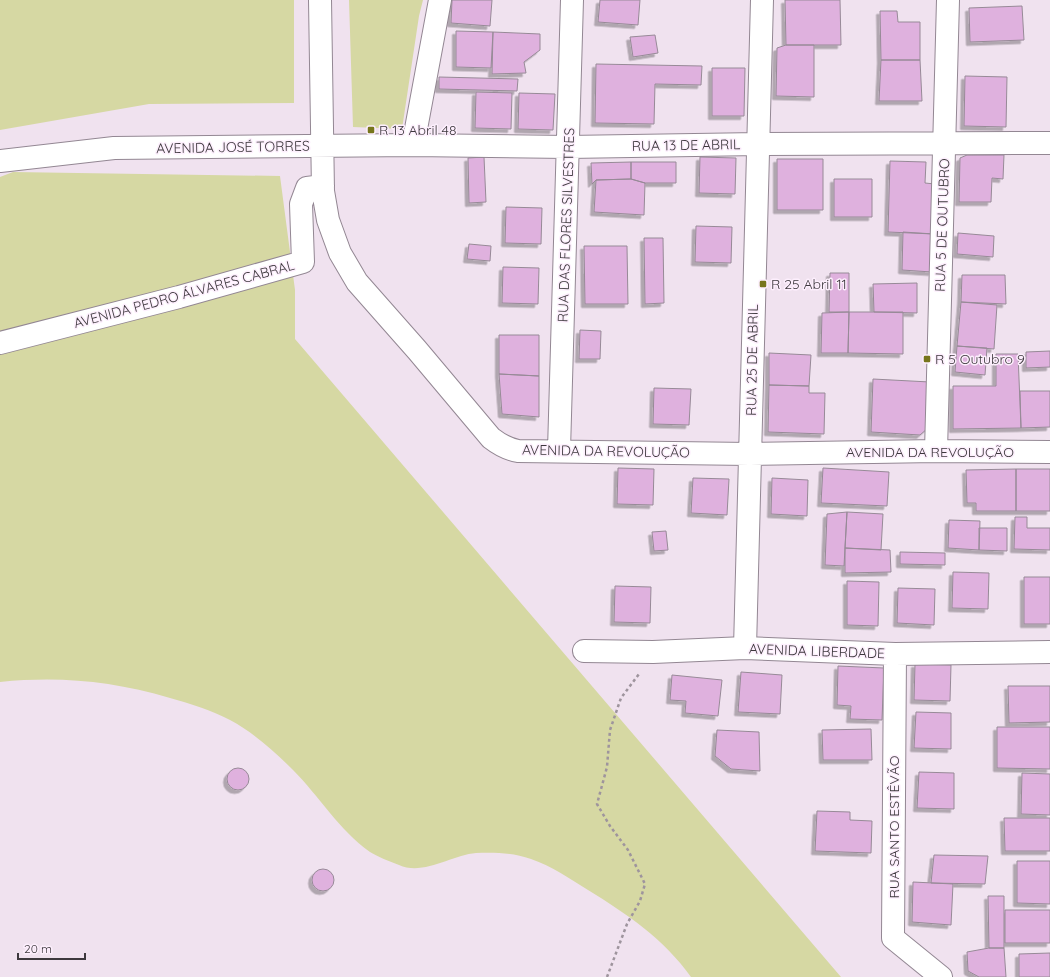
<svg xmlns="http://www.w3.org/2000/svg" width="1050" height="977" viewBox="0 0 1050 977" font-family="Quicksand,sans-serif">
  <defs>
    <filter id="shadow"><feDropShadow dx="-3.5" dy="3.5" stdDeviation="0" flood-color="#0004"/></filter>
  </defs>
  <rect width="100%" height="100%" fill="#f0e2ef"/>
  <path fill="#d6d8a3" d="M0 0H294V103L149 104 0 130Z
    M349 0H423L419 16 402 129 353 127Z
    M13 172 280 176 295 290V339L841 977H691C664 939 627 914 588 890 570 879 552 866 531 859 513 853 495 852 476 853 452 855 423 876 399 865 389 861 378 857 370 852 339 830 319 796 293 770 274 751 254 733 230 720 211 710 191 704 170 698 112 681 60 676 0 682V177Z"/>
  <path fill="#dfb1de" stroke="#978a97" filter="url(#shadow)" d="M452 0H492L490 26 451 23Z
    M600 0H640L638 25 598 22Z
    M785 0H840L841 45H786Z
    M1022 6 1024 40 970 42 969 8Z
    M880 11H897L898 22H920V60H881Z
    M456 31 493 32 491 68 456 67Z
    M493 32 540 34V50L524 62 526 73 492 74Z
    M655 35 658 53 633 57 630 37Z
    M786 45H814V97L776 96 777 48Z
    M881 60H920L922 101H879Z
    M596 64 702 66 701 85 655 84 654 124 595 123Z
    M712 68H745L744 116H712Z
    M965 76 1007 77 1006 127 964 126Z
    M439 77 518 79 517 91 439 89Z
    M476 92 512 93 511 129 475 128Z
    M519 93 555 94 553 130 518 129Z
    M967 155H1004L1003 179 992 178 991 202H959L960 158Z
    M484 157 486 202 469 203 468 158Z
    M700 157 736 158 735 194 699 193Z
    M777 159H823V210H777Z
    M890 161 926 162 925 183 935 184 934 234 888 232Z
    M631 162V179L596 180 592 184 591 163Z
    M631 162H676V183H645L631 179Z
    M631 179 645 183 644 215 594 212 596 180Z
    M834 179H872V217H834Z
    M506 207 542 208 541 244 505 243Z
    M696 226 732 227 731 263 695 262Z
    M903 232 934 234 932 272 902 270Z
    M958 233 994 236 993 257 957 254Z
    M644 238H663L664 303 645 304Z
    M469 244 491 246 490 261 467 259Z
    M584 246H627L628 304H585Z
    M503 267 539 268 538 304 502 303Z
    M830 273H849V312H829Z
    M962 275H1005L1006 304 961 302Z
    M917 283V313L874 312 873 284Z
    M961 302 997 305 994 349 957 346Z
    M849 312H903V354L848 353Z
    M849 312 848 353H821L822 313Z
    M580 330 601 331 600 359H579Z
    M499 335H539V376L499 374Z
    M957 346 987 348 985 375 955 372Z
    M1050 351V367L1026 368V352Z
    M769 353 811 355 809 386 769 385Z
    M996 354H1018L1021 428 953 429V386H996Z
    M499 374 539 376V417L502 414Z
    M873 379 930 382 928 428 920 435 871 432Z
    M769 385 809 386V393H825L824 434 768 432Z
    M654 388 691 389 689 425 653 424Z
    M1020 391H1050V427L1021 428Z
    M618 468 654 469 653 505 617 504Z
    M823 468 889 472 887 506 821 503Z
    M1016 469V511H976V503H967L966 470Z
    M1016 469H1050V511H1016Z
    M693 478 729 479 727 515 691 513Z
    M772 478 808 480 807 516 771 514Z
    M847 512 883 514 881 550 845 548Z
    M847 512 844 566 825 565 827 514Z
    M1015 517H1027V528H1050V550L1014 549Z
    M949 520 980 521 979 550 948 548Z
    M979 528H1007V551L979 550Z
    M666 531 668 550 654 551 652 532Z
    M845 548 890 550 891 572 845 573Z
    M900 552 945 553V565L900 564Z
    M953 572 989 573 988 609 952 608Z
    M1024 577H1050V624H1024Z
    M847 581 879 582 878 626 847 625Z
    M615 586 651 587 650 623 614 622Z
    M898 588 935 589 934 625 897 623Z
    M915 664 951 665 950 701 914 700Z
    M838 666 884 668 882 720 850 719 851 706 837 705Z
    M741 672 782 675 780 714 738 712Z
    M672 675 722 680 718 716 685 713 686 701 670 700Z
    M1008 686H1050V722L1009 723Z
    M916 712 951 713V749L914 748Z
    M997 727H1050V769L997 768Z
    M871 729 872 760H823L822 730Z
    M717 730 759 732 760 771 731 769 715 756Z
    M227 779a11 11 0 1 1 22 0a11 11 0 1 1-22 0Z
    M919 772 954 773V809L917 808Z
    M1022 773 1050 774V815L1021 814Z
    M817 811 850 812V820L872 821 871 853 815 851Z
    M1004 818H1050V851H1005Z
    M934 855 988 856 985 884 931 883Z
    M1017 861H1050V904L1017 903Z
    M312 880a11 11 0 1 1 22 0a11 11 0 1 1-22 0Z
    M913 882 953 884 951 925 912 922Z
    M988 896H1004V948H989Z
    M1005 910H1050V943H1005Z
    M989 948H1004L1006 977H979L968 971 967 952Z
    M1050 953V977H1019V954Z"/>
  <g fill="none" stroke-linecap="round" stroke-linejoin="round">
    <defs>
      <path id="minor" d="M320 0 323 191 328 220 340 253 357 282 417 350 491 438C500 445 507 449 518 451L750 454 936 451 1050 452
        M413 145 440 0
        M0 161 114 148 413 145 568 147 758 144 1050 143
        M0 343 179 297 303 262 301 204 307 188 323 186
        M559 450 572 0
        M936 451 948 0
        M745 648 762 0
        M584 651 653 652 745 648 895 654 1050 652
        M895 654 893 938 941 977"/>
    </defs>
    <use href="#minor" stroke="#938793" stroke-width="24"/>
    <path stroke="#9e949d" stroke-width="2.5" stroke-dasharray="3 3" stroke-linecap="butt" d="M607 977 627 924 640 901 645 884 628 850 610 826 597 804 607 767 610 730 621 698 639 674"/>
    <use href="#minor" stroke="#fff" stroke-width="22"/>
  </g>
  <g fill="#77761c" stroke="#fdeffd" stroke-width="1.5">
    <rect x="367" y="126" width="8" height="8" rx="2"/>
    <rect x="759" y="280" width="8" height="8" rx="2"/>
    <rect x="923" y="355" width="8" height="8" rx="2"/>
  </g>
  <g text-anchor="middle" stroke-width="3" stroke-linejoin="round" paint-order="stroke">
    <g font-size="14" fill="#3d383d" stroke="#fdeffd" text-anchor="start">
      <text x="379" y="135">R 13 Abril 48</text>
      <text x="771" y="289">R 25 Abril 11</text>
      <text x="935" y="364">R 5 Outubro 9</text>
    </g>
    <g font-size="14" fill="#3d383d" stroke="#fdeffd">
      <text transform="translate(686 145) rotate(-1)" y="5">RUA 13 DE ABRIL</text>
      <text transform="translate(233 147) rotate(-1)" y="5">AVENIDA JOSÉ TORRES</text>
      <text transform="translate(566 225) rotate(-88)" y="5">RUA DAS FLORES SILVESTRES</text>
      <text transform="translate(942 225) rotate(-88)" y="5">RUA 5 DE OUTUBRO</text>
      <text transform="translate(184 294) rotate(-15)" y="5">AVENIDA PEDRO ÁLVARES CABRAL</text>
      <text transform="translate(752 360) rotate(-89)" y="5">RUA 25 DE ABRIL</text>
      <text transform="translate(606 451) rotate(1)" y="5">AVENIDA DA REVOLUÇÃO</text>
      <text x="930" y="457">AVENIDA DA REVOLUÇÃO</text>
      <text transform="translate(817 651) rotate(2)" y="5">AVENIDA LIBERDADE</text>
      <text transform="translate(894 827) rotate(-90)" y="5">RUA SANTO ESTÊVÃO</text>
    </g>
  </g>
  <path d="M18 953v6h67v-6" fill="none" stroke="#3d383d" stroke-width="2"/>
  <text x="24" y="953" font-size="12" fill="#3d383d" stroke="#fdeffd" stroke-width="3" paint-order="stroke">20 m</text>
</svg>
